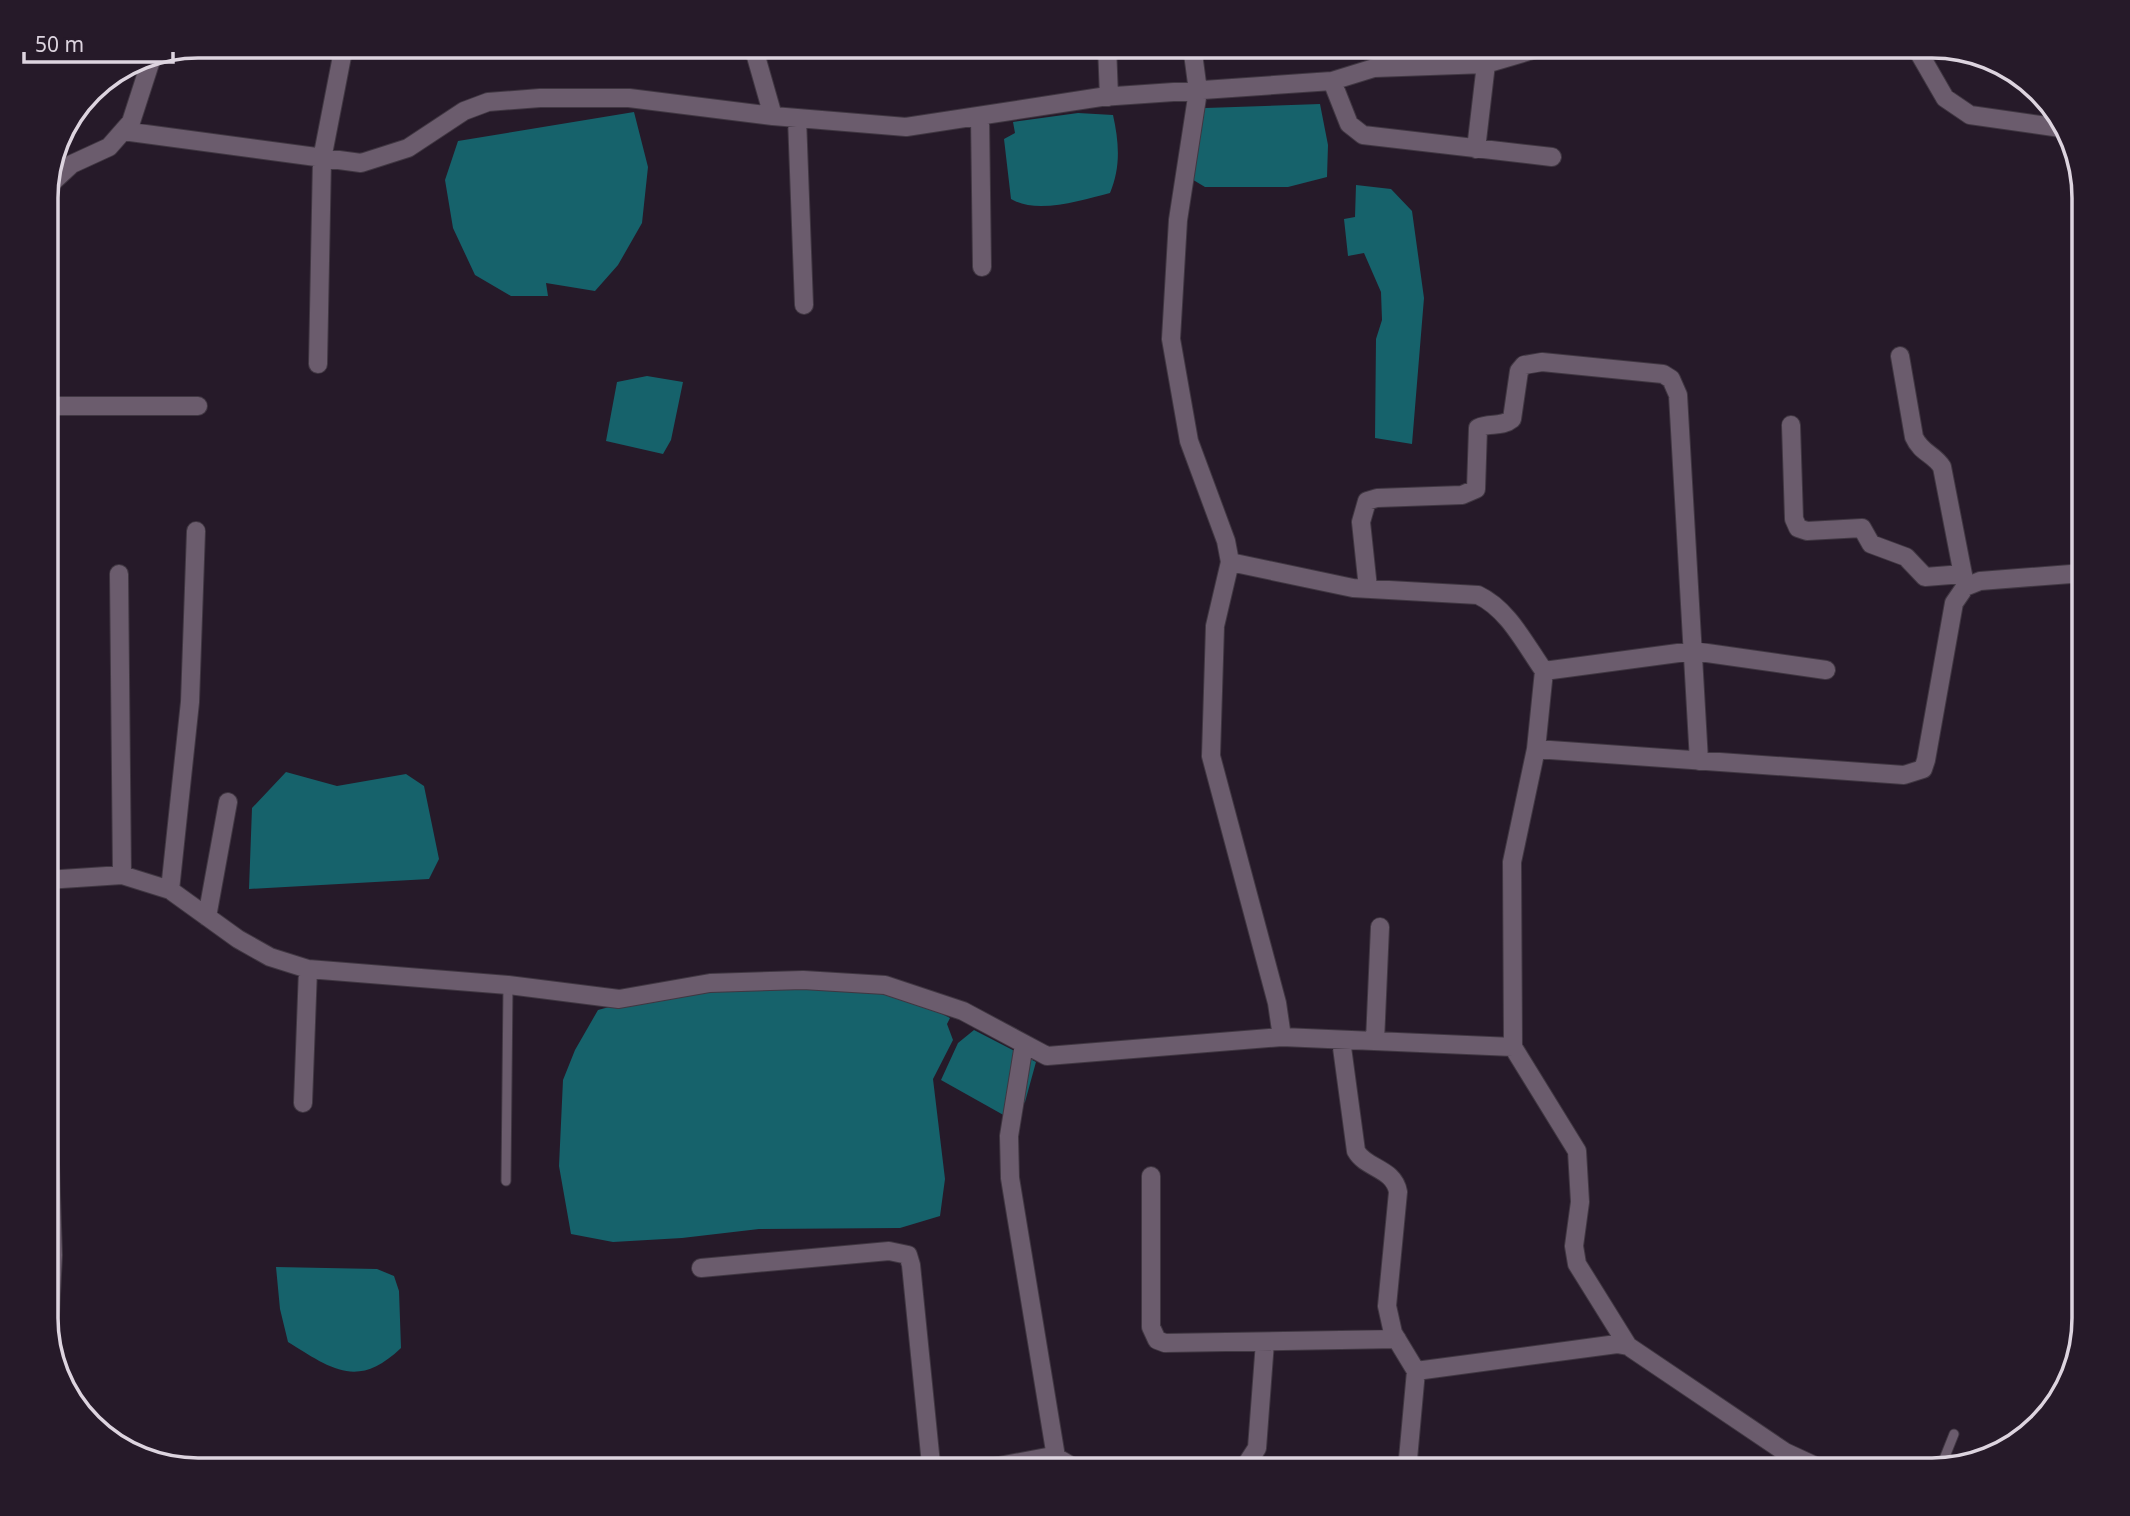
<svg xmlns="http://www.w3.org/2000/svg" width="2130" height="1516" viewBox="0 0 2130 1516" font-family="'Noto Sans',sans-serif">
  <rect width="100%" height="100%" fill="#261a29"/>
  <path fill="#16626b" d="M1320 104 1328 145 1327 177 1288 187H1205L1185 175 1205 108Z
    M634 112 648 167 642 223 618 265 595 291 546 283 548 296H511L475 275 453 228 445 180 458 141Z
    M1078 113 1113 115C1119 142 1121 167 1110 193 1082 200 1037 215 1011 199L1004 139 1015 133 1013 122Z
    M1356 185 1391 189 1412 211 1424 298 1412 444 1375 438 1376 339 1382 320 1381 292 1364 253 1348 256 1344 219 1355 217Z
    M647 376 683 382 671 440 663 454 606 441 617 382Z
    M286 772 337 786 406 774 424 786 439 859 429 879 249 889 252 808Z
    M885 985 950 1018 947 1024 953 1040 933 1079 945 1179 940 1216 900 1228 759 1229 682 1238 613 1242 571 1234 559 1166 563 1080 575 1050 598 1010 675 989Z
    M974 1030 1036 1062 1025 1102 1007 1117 941 1080 958 1043Z
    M276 1267 377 1269 394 1276 399 1291 401 1348C358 1389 333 1370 288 1342L280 1309Z"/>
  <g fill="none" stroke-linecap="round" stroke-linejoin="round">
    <defs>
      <path id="service" d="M506 1181 508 985
        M1940 1469 1954 1434"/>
      <path id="minor" d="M753 46 773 116
        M1107 46 1109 97
        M1192 46 1198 91 1178 220 1171 339 1189 441 1226 541 1230 562 1215 626 1211 756 1277 1003 1282 1037
        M1915 46 1945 98 1970 115 2068 129
        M1391 66 1392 46
        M1332 81 1349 124 1363 135 1552 157
        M980 116 982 267
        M797 118 804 305
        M123 131 361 163 408 148 464 111 488 102 540 98H629L773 116 906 127 1101 97 1332 81 1374 68 1486 64 1546 46
        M1476 149 1486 64
        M46 188 72 164 109 147 131 122 153 54
        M1900 356 1914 437C1921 453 1934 454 1942 467L1965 585
        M318 364 322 159 344 46
        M46 406H198
        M1791 425 1794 519 1798 528 1807 531 1862 528 1871 544 1906 557 1925 577 1963 574
        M1230 562 1353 588 1478 595C1508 609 1525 644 1544 671L1536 749 1512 862 1513 1047 1577 1151 1580 1202 1574 1246 1577 1264 1628 1346
        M119 574 122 875
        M1368 588 1361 522 1367 501 1377 498 1462 495 1476 489 1478 428C1490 422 1501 428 1512 419L1519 371 1524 365 1542 362 1663 374 1671 379 1678 395 1699 761
        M1544 671 1693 651 1826 670
        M1536 749 1904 775 1923 769 1926 760 1954 603 1965 587 1980 581 2084 573
        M46 880 122 875 170 890 238 939 270 957 308 969 508 985 619 999 710 983 803 980 885 985 963 1011 1047 1056 1282 1037 1513 1047
        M170 890 190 702 196 531
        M207 917 228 802
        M1341 1040 1356 1151C1366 1169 1394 1168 1398 1192L1387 1306 1393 1333 1416 1371 1407 1470
        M1375 1041 1380 927
        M1024 1044 1009 1136 1010 1178 1056 1457
        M303 1103 308 969
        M1151 1176V1327L1157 1340 1165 1343 1397 1339
        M701 1268 889 1251 908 1255 911 1265 931 1464 935 1470
        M46 1322 50 1315 53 1255 46 1043
        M1416 1371 1617 1344 1628 1346 1785 1452 1824 1470
        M978 1470 1047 1457H1056L1078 1470
        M1112 1470 1237 1469 1246 1465 1257 1448 1265 1342"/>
    </defs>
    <use href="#service" stroke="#403742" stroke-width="11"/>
    <use href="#minor" stroke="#403742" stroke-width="20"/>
    <use href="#service" stroke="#6b5c6d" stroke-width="9"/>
    <use href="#minor" stroke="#6b5c6d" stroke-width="18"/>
  </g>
  <path d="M0 0H2130V1516H0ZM198 58H1932A140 140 0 0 1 2072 198V1318A140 140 0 0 1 1932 1458H198A140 140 0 0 1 58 1318V198A140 140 0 0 1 198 58Z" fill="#261a29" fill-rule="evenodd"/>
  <path fill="none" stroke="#ddd4df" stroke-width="3.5" d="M198 58H1932A140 140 0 0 1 2072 198V1318A140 140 0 0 1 1932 1458H198A140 140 0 0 1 58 1318V198A140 140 0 0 1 198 58Z"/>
  <path d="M24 52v10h149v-10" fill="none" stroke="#ddd4df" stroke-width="3.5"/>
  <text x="35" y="52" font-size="21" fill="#ddd4df" stroke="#261a29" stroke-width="5" paint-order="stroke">50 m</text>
</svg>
